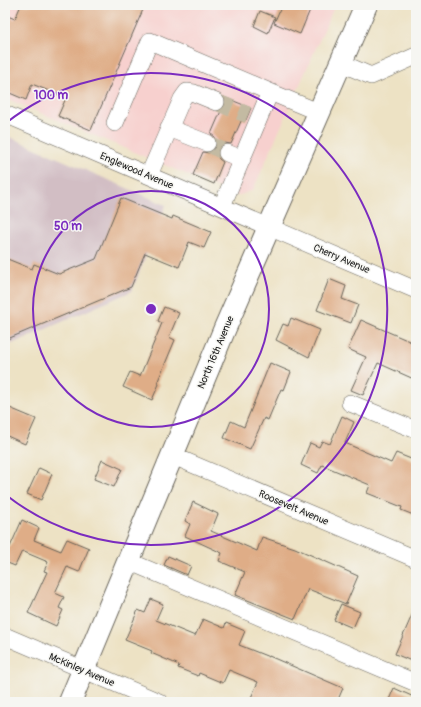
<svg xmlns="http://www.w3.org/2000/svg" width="421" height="707" viewBox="0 0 421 707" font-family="Pangolin,sans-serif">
  <rect width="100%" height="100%" fill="#f6f6f2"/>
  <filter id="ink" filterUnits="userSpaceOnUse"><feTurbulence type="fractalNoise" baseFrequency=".025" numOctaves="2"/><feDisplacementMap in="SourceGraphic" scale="8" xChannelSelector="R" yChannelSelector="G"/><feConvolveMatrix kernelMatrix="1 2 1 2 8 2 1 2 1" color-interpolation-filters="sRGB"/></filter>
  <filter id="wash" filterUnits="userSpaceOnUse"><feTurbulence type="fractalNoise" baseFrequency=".012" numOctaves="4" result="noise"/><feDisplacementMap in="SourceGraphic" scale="16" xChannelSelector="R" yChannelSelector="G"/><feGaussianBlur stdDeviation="0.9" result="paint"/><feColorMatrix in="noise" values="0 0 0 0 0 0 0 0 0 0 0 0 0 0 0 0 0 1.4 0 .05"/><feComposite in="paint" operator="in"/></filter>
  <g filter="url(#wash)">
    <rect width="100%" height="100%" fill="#ede2c4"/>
    <path fill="#f7d0ce" d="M5 5H335L253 190 238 196 5 98Z"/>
    <path fill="#d2bec4" d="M5 135 166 205 132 291 5 347Z"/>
    <g id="blocks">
      <path fill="#dfad87" d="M21 5H145L91 130 58 116 66 98 32 84 26 100 5 91V15L15 19Z
        M282 5H312L300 34 274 23Z
        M260 11 275 17 268 33 254 26Z
        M224 97 251 108 246 120 242 119 231 144 225 143 221 145 218 149 217 155 219 159 223 162 214 184 193 175 203 152 209 153 213 151 216 146 217 142 215 137 211 134 221 111 225 105 226 101Z
        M121 198 172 219 173 216 211 232 204 248 189 242 179 267 145 253 131 287 5 340V258L32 269 34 264 59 274 96 259Z
        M329 279 346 286 342 299 358 305 351 323 317 310Z
        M164 307 179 313 169 337 175 340 157 383 159 384 152 400 123 387 130 372 140 376 162 323 158 321Z
        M291 318 320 330 309 357 276 340 283 324 288 326Z
        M361 320 416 344V380L378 363 363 395 351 390 366 357 348 349Z
        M270 363 291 372 284 390 281 389 268 420 264 418 250 449 224 438 231 421 244 427Z
        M5 406 36 419 25 444 5 435Z
        M342 416 354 422 345 443 391 463 396 453 416 461V516L401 510 402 507 367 493 370 485 322 465 318 473 301 465 310 443 319 447 322 441 330 444Z
        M102 460 122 469 114 487 94 479Z
        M39 468 52 474 41 500 27 494Z
        M193 502 218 514 211 531 257 551 262 537 295 548 358 576 346 604 308 589 295 619 235 595 245 572 219 561 222 553 185 536 190 524 185 521Z
        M22 520 39 528 34 540 61 551 67 539 89 548 79 572 67 567 55 593 64 597 59 608 63 610 56 626 28 613 47 572 44 571 48 562 22 551 15 566 5 562V544L10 547Z
        M168 556 191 566 187 575 164 565Z
        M151 599 163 604 156 620 195 636 203 619 224 628 226 623 245 631 239 645 269 657V656L343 688 337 702H249L258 682 229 670 223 683 199 673 198 676 178 668 179 665 151 653 152 651 125 640 138 610 145 613Z
        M341 604 360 612 353 628 334 620Z
        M416 606V663L395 654Z
        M394 688 416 698V702H388Z"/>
    </g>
  </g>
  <g filter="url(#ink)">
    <use href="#blocks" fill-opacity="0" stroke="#656157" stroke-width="1"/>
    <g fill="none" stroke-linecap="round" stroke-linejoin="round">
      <path stroke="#c3baa2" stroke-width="17" stroke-dasharray="17 8" stroke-linecap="butt" d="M216 102 248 115
        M207 143 227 153"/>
      <defs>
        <path id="minor" d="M341 63 371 76 416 56
          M5 114 416 290
          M115 123 150 41 270 92
          M169 128 207 143
          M227 153 242 159
          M149 175 182 99 187 92 194 93 216 102
          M222 206 270 92 318 112
          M350 403 416 430
          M171 455 416 559
          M128 561 416 683
          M5 636 159 702"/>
        <path id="major" d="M70 702 225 328 366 5"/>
      </defs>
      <use href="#minor" stroke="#656157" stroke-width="18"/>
      <use href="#major" stroke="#656157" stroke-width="24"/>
      <use href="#minor" stroke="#fff" stroke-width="17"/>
      <use href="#major" stroke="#fff" stroke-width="22"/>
    </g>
  </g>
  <g fill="none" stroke="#7b2cbf" stroke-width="2">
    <circle cx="151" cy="309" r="118"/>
    <path d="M6 123A236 236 0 1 1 6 495"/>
  </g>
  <g text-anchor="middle" stroke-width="3" stroke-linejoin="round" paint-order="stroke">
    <g font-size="10" fill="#1c1c1c" stroke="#f6f6f2">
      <text transform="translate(137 170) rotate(23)" y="4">Englewood Avenue</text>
      <text transform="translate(342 258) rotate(23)" y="4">Cherry Avenue</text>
      <text transform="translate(215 352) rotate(-67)" y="4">North 16th Avenue</text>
      <text transform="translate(294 507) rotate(23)" y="4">Roosevelt Avenue</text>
      <text transform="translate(82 669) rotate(23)" y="4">McKinley Avenue</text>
    </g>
  </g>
  <circle cx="151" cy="309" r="6" fill="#7b2cbf" stroke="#f6f6f2" stroke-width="2"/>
  <g font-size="12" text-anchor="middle" font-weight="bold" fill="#7b2cbf" stroke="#f6f6f2" stroke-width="3" stroke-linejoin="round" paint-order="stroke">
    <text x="51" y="99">100 m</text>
    <text x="68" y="230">50 m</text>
  </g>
  <rect width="421" height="707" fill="none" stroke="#f6f6f2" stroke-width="20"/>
</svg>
